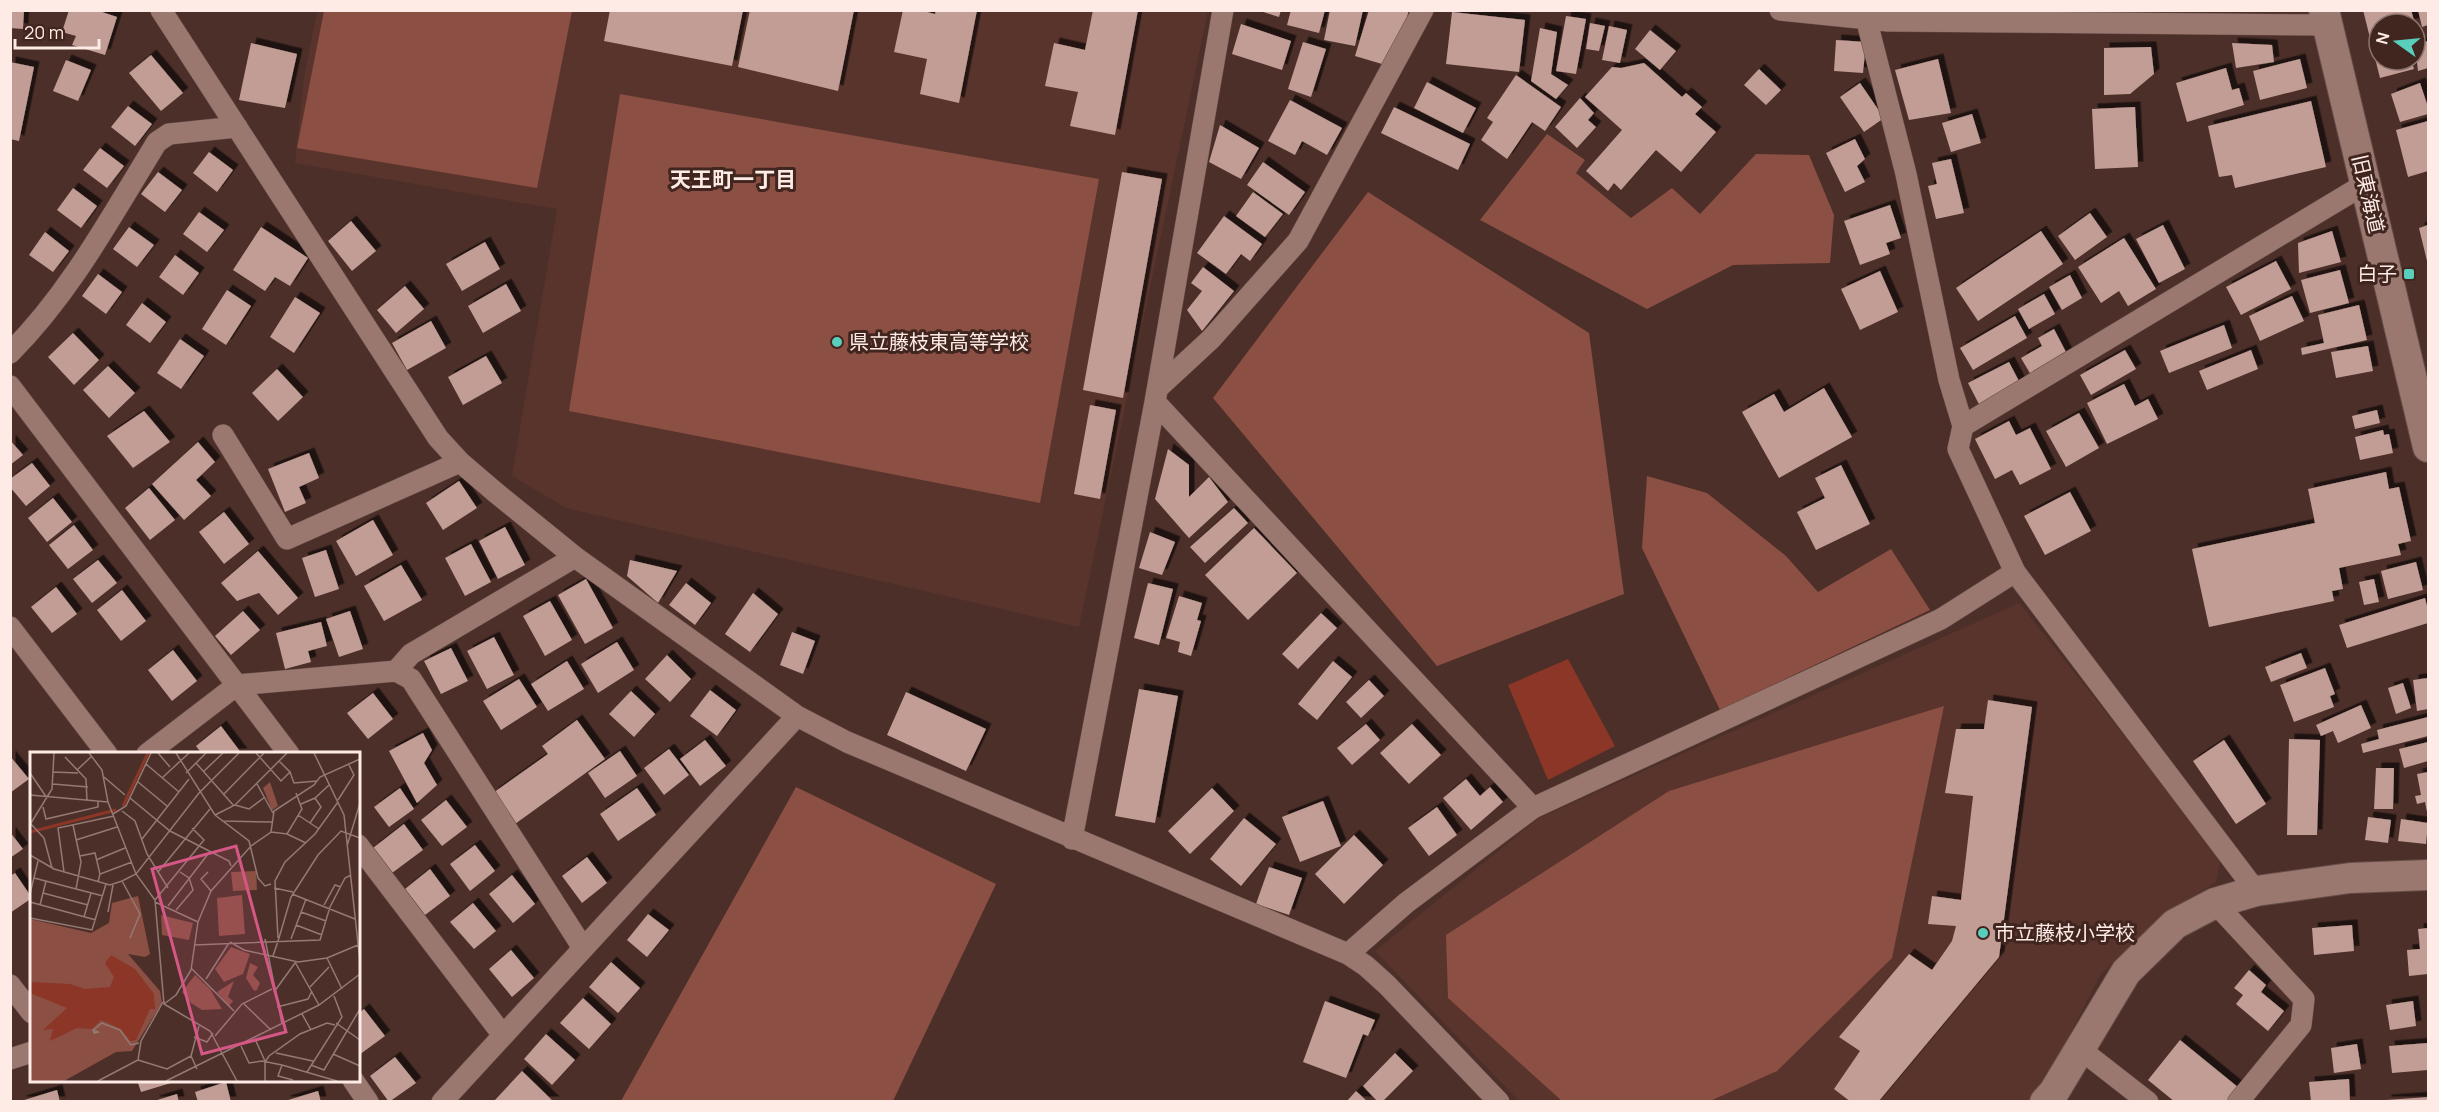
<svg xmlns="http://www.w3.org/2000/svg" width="2439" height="1112" viewBox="0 0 2439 1112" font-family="Manrope,'Noto Sans JP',sans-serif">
  <defs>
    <filter id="shadow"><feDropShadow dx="5.5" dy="-5.5" stdDeviation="0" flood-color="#0009"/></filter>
  </defs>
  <rect width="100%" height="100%" fill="#4c2f29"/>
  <path fill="#59342c" d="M317 11H1208L1079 627 566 508 512 476 557 209 295 163 304 77Z
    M2019 603 2221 857 2216 882 2164 914 2101 974 2042 1088 2028 1101H1519L1375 951 1539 818Z"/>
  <path fill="#8c4f43" d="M324 11H572L537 188 297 148Z
    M620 94 1099 179 1040 503 569 411Z
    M1547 134 1585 160 1576 173 1631 218 1672 188 1700 214 1756 154 1809 155 1834 215 1830 263 1733 265 1647 309 1480 220Z
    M1368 192 1589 333 1624 594 1437 666 1213 398Z
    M1647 476 1707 493 1786 556 1818 592 1891 549 1930 610 1720 710 1642 548Z
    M1944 706 1892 958 1777 1071 1710 1101H1562L1448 998 1446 935 1669 791Z
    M796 787 996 884 893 1101H621Z"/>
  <path fill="#8b3627" d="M1568 659 1615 746 1548 780 1508 685Z"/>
  <path fill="#c19d95" filter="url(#shadow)" d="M10 10H24L23 29 10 28Z
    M69 10H96L117 17 105 55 72 45 76 36 62 32Z
    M610 10H743L732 66 604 41Z
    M750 10H854L838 91 738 67Z
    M903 10H919L935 14 936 10H977L959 103 920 94 927 59 894 52Z
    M1093 10H1138L1115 135 1070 126 1078 92 1045 86 1054 43 1085 50Z
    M1257 10H1281L1279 17Z
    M1291 10H1325L1319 33 1287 25Z
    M1330 10H1363L1355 46 1324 40Z
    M1369 10H1409L1392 67 1355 56Z
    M2363 10H2411L2415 24H2379V60H2411L2414 69 2380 78Z
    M2418 10H2428V25L2422 27Z
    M1452 12 1525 20 1519 72 1446 64Z
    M1566 16 1586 19 1576 74 1556 71Z
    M1590 23 1605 26 1599 51 1586 49Z
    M1241 24 1291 41 1282 70 1232 54Z
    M1609 26 1627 30 1620 63 1602 60Z
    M1540 28 1557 32 1551 74 1568 85 1556 99 1531 81Z
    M1650 30 1676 51 1660 70 1635 49Z
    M1836 40 1866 42 1863 73 1834 71Z
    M2428 41V68L2418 71 2415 45Z
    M1303 42 1326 49 1311 97 1288 89Z
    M251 43 297 54 285 108 239 100Z
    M2232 43 2272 45 2274 62 2236 68Z
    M2151 47 2154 74 2130 94 2104 95V48Z
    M151 55 183 93 161 111 129 73Z
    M1938 59 1951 113 1909 120 1895 70Z
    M2300 59 2307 88 2260 100 2253 71Z
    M66 60 91 70 78 101 53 91Z
    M10 62 34 67 19 141 10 139Z
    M1644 63 1682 97 1686 93 1702 107 1695 114 1716 132 1681 172 1656 150 1621 190 1614 183 1608 191 1586 171 1622 130 1585 97 1612 67 1621 68Z
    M2226 68 2232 90 2239 88 2244 105 2187 122 2176 83Z
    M1759 69 1781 90 1766 105 1744 85Z
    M1516 75 1561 107 1545 131 1532 122 1507 159 1481 140 1493 122 1487 118Z
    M1427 82 1476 108 1463 133 1414 108Z
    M1860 83 1884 118 1864 132 1840 97Z
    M2420 83 2428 107V114L2400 122 2391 94Z
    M1580 98 1594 113 1588 120 1596 127 1577 148 1555 127Z
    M1290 100 1342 128 1327 155 1302 141 1295 155 1268 141Z
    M2311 101 2326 167 2235 188 2232 175 2219 177 2208 126Z
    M128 106 152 124 135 146 111 127Z
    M1394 107 1470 144 1458 170 1381 133Z
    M2135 107 2138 167 2095 169 2092 109Z
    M1972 114 1981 143 1951 152 1942 123Z
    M2428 121V171L2408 177 2396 130Z
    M1220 125 1259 148 1241 179 1209 162Z
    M1855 139 1865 159 1857 166 1865 182 1845 192 1826 153Z
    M100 148 124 166 107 188 83 170Z
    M209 152 233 170 217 192 193 173Z
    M1951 159 1964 213 1936 219 1928 186 1937 184 1932 163Z
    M1263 162 1305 192 1289 215 1247 185Z
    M158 172 182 190 165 212 141 194Z
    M1122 172 1162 179 1123 398 1083 390Z
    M73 188 97 206 81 228 57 210Z
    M1253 192 1283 214 1265 237 1236 216Z
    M1890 205 1901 238 1886 243 1890 254 1860 265 1844 221Z
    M199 212 224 230 207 252 183 234Z
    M2090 213 2107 237 2075 260 2058 236Z
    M1224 216 1262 244 1250 261 1241 254 1226 274 1197 253Z
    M351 221 376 251 352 271 328 241Z
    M2163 225 2185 269 2159 283 2136 239Z
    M2428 225V265L2419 228Z
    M129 227 154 245 137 267 113 249Z
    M261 227 308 258 290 286 275 277 265 291 233 270Z
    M2041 231 2063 264 1978 321 1956 288Z
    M2332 231 2341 262 2299 273 2298 243Z
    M45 232 69 251 53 272 29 255Z
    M2124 238 2156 289 2128 306 2119 291 2101 303 2078 267Z
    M485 242 500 269 462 291 446 264Z
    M175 255 199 273 183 295 159 277Z
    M2276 261 2291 289 2241 315 2226 287Z
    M1203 267 1234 291 1202 331 1187 310 1202 291 1191 283Z
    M2340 270 2349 303 2310 313 2301 280Z
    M1880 271 1898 312 1860 330 1841 289Z
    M98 274 122 292 106 314 82 296Z
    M2070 275 2082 298 2062 310 2049 287Z
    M506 284 521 311 483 333 468 306Z
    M405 286 424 309 396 333 377 310Z
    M227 290 251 306 226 345 202 329Z
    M2044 294 2055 314 2029 329 2018 309Z
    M2292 296 2304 321 2260 341 2249 316Z
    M295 297 320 313 294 353 270 337Z
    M142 303 166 322 150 343 126 325Z
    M2359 305 2367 340 2302 355 2301 348 2324 343 2318 315Z
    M2015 316 2027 338 1973 370 1960 348Z
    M431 321 446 348 407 370 392 343Z
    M2224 325 2232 348 2169 373 2160 351Z
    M2054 329 2067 354 2031 375 2021 358 2042 346 2038 338Z
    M73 333 99 360 74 385 48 357Z
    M180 339 204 356 181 389 157 373Z
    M2368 346 2373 371 2336 378 2331 352Z
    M2125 350 2136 369 2091 395 2080 375Z
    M2251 350 2258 369 2207 390 2199 371Z
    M486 356 502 383 463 405 448 377Z
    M2009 362 2022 387 1981 408 1968 383Z
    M108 366 135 393 109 418 83 390Z
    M277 369 303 397 278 421 252 393Z
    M2124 384 2135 406 2148 399 2158 419 2107 444 2087 403Z
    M1824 388 1852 437 1779 478 1742 412 1774 394 1784 412Z
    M1090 405 1116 410 1100 499 1074 494Z
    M2377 410 2380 423 2355 429 2352 416Z
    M144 411 170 442 133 468 107 436Z
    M2079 413 2099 448 2066 467 2046 431Z
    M2009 421 2016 435 2030 428 2051 469 2020 485 2012 470 1995 479 1975 439Z
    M2383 430 2384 435 2389 434 2393 453 2360 460 2355 437Z
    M10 440 23 455 10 465Z
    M198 442 215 462 196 480 211 496 184 520 152 484Z
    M1168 449 1189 465V497L1209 477 1228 502 1189 538 1155 499Z
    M309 453 319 478 299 487 306 503 285 512 268 469Z
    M32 463 50 486 26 506 10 487V479Z
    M1841 465 1870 524 1816 550 1797 512 1825 498 1815 478Z
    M2386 472 2389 489 2399 487 2411 541 2398 544 2401 555 2339 568 2343 589 2332 591 2334 601 2209 627 2192 549 2315 523 2308 489Z
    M459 481 477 508 443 530 426 503Z
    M149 488 175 520 150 540 125 508Z
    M2070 492 2091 531 2045 555 2024 516Z
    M53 498 72 522 47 542 28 518Z
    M1234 508 1248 523 1205 563 1190 547Z
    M224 512 249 544 224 564 199 532Z
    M373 520 393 555 356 576 336 541Z
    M74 525 93 550 68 569 49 545Z
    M505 527 525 565 498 579 479 541Z
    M1254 528 1297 573 1248 620 1205 575Z
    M1150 532 1175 542 1162 575 1139 568Z
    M471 544 491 582 465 596 445 558Z
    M326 550 339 589 315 597 302 558Z
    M258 551 298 598 278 615 259 593 237 601 221 583Z
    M98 560 117 583 92 603 73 579Z
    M630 560 677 571 658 603 627 576Z
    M2416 562 2423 590 2388 599 2381 571Z
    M401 565 422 600 384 621 364 586Z
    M586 579 613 628 585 644 558 595Z
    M2374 579 2379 602 2364 605 2359 582Z
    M686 583 711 603 695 625 669 605Z
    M1148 583 1173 589 1159 645 1134 638Z
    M56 587 77 614 52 633 31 607Z
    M122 590 146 621 121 641 97 610Z
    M753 593 778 614 750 652 725 634Z
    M1179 596 1202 603 1197 620 1201 621 1191 656 1178 652 1180 642 1166 638Z
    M2425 598 2428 610V623L2347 648 2339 625Z
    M550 601 572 640 545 656 523 616Z
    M243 611 260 630 231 655 215 636Z
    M350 611 363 649 339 657 326 619Z
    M1321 613 1337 628 1298 669 1282 654Z
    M321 622 327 646 308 651 311 662 285 669 276 633Z
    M792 632 815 641 803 674 780 665Z
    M494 637 514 675 487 689 467 651Z
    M617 642 634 670 598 693 581 664Z
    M451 648 468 681 441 694 424 661Z
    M173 650 197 681 172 701 148 670Z
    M2301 653 2307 668 2271 682 2265 667Z
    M667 655 691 679 670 702 645 679Z
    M567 661 584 689 548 711 531 684Z
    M1333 661 1352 677 1317 720 1298 704Z
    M2325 668 2335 694 2330 696 2334 707 2294 722 2280 685Z
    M2428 678V709L2417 711 2413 680Z
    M519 679 537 707 501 730 483 701Z
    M1369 680 1384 696 1361 718 1346 702Z
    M2403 683 2411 708 2396 714 2388 688Z
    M1139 689 1178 696 1155 823 1115 816Z
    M710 690 736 710 717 736 690 716Z
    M631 691 655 714 634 737 609 714Z
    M906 692 986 729 966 771 887 735Z
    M373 693 393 719 368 739 347 713Z
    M1988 700 2032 707 1999 957 1878 1102H1851L1834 1089 1860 1051 1839 1037 1909 954 1932 970 1952 941 1956 926 1928 924 1932 896 1961 900 1973 796 1945 793 1956 729H1984Z
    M2361 705 2371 728 2338 743 2333 731 2321 736 2316 725Z
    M2428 717V736L2363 753 2361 744 2379 739 2377 730Z
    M577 720 605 759 515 824 493 793 548 754 542 746Z
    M1366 724 1380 740 1352 765 1337 748Z
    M1412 724 1441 755 1409 784 1380 753Z
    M221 726 242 754H202L196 746Z
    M423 733 432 750 424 763 437 785 417 803 389 751Z
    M2289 739 2320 740 2317 835H2287Z
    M705 740 726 766 700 786 680 759Z
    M2224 740 2266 804 2236 824 2193 761Z
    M2428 742V761L2404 768 2399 749Z
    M669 749 689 775 664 795 644 768Z
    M620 751 637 776 605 798 588 773Z
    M10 756 29 779 10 793Z
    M2376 768H2394L2393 809H2374Z
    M2428 772V812H2427L2425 802 2417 804 2415 796 2421 795 2417 774Z
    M1466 779 1480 796 1490 787 1503 802 1471 830 1443 798Z
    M400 788 414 809 389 827 374 807Z
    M637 788 656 815 618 841 600 814Z
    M1212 788 1234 811 1190 854 1168 831Z
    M446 800 467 827 442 846 421 820Z
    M1323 801 1341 846 1300 862 1282 817Z
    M1437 807 1457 835 1429 856 1408 828Z
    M2368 817 2391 820 2388 843 2365 840Z
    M1244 818 1276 844 1241 886 1210 859Z
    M2401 819 2428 823 2426 844 2398 841Z
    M404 824 423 850 392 873 373 848Z
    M10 832 23 849 10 858Z
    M1354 835 1383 865 1344 904 1315 874Z
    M475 845 495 871 470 891 450 864Z
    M587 857 607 883 582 903 562 876Z
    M1269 867 1302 878 1289 915 1256 904Z
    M430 869 450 896 425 915 405 889Z
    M15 873 32 898 10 913V876Z
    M512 875 535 904 513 923 489 894Z
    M473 903 496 931 474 949 450 922Z
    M648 914 669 930 647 957 627 940Z
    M2352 925 2354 951 2314 955 2312 928Z
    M2428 928V974L2409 976 2407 950 2420 949 2418 929Z
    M511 950 534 978 512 997 489 969Z
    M611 962 640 988 618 1013 589 987Z
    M2249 970 2266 985 2261 992 2284 1011 2268 1031 2236 1004 2243 995 2234 988Z
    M583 998 611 1024 589 1049 560 1023Z
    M1325 1001 1375 1020 1368 1036 1363 1034 1346 1078 1303 1062Z
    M2413 1001 2416 1026 2390 1030 2386 1005Z
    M364 1009 385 1036 359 1055 358 1014Z
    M546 1034 575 1060 552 1085 524 1059Z
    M2180 1040 2239 1088 2228 1102H2175L2148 1080Z
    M2428 1043V1070L2392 1073 2389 1046Z
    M2357 1044 2361 1069 2334 1073 2331 1048Z
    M1395 1053 1413 1071 1382 1102H1378L1363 1086Z
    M395 1057 416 1083 389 1102 370 1076Z
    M522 1071 554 1102H497L495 1100Z
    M2349 1079 2350 1102H2311L2309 1082Z
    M137 1080H170L171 1083 141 1092Z
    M226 1082 231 1102H198L195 1092Z
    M57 1090 60 1102H21V1101Z
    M318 1091 321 1102H285V1101Z
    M1356 1091 1368 1102H1346Z
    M177 1094 179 1102H154V1101Z
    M2428 1097V1102H2386V1100Z"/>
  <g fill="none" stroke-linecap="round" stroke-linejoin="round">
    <defs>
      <path id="street" d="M161 10 438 438 460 462 495 492 575 557 797 716 847 742 1348 954 1366 966 1387 985 1499 1102
        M1780 10 1888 21 2327 25
        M1866 18 1906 174 1949 380 1963 426 1958 449 2015 572 2256 891
        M10 353C71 292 112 215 157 142L169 134 237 127
        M10 386 289 754
        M1158 388 1211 339 1298 241 1423 10
        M1155 402 1533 808
        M1963 426 2365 184
        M223 435 287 539 460 462
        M10 627 107 754
        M396 671 411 654 575 557
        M147 754 237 685 396 671 411 679 583 948
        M1072 839 1155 402 1223 10
        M358 845 502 1034
        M2215 903 2304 999 2301 1025 2238 1102
        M1348 954 1406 903 1533 808 1941 619 2015 572
        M10 985 32 1013
        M2080 1049 2148 1102
        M10 1059 32 1052
        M353 1080 368 1102
        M442 1102 797 716"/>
      <path id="secondary" d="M2324 10 2428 447
        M2045 1102 2054 1092 2126 972 2175 924 2215 903 2256 891 2350 878 2428 875"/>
    </defs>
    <use href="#street" stroke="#664d48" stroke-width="22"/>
    <use href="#secondary" stroke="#664d48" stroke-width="32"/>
    <use href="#street" stroke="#9a7870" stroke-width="21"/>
    <use href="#secondary" stroke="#9a7870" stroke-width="30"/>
  </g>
  <g fill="#5acebd" stroke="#41251f" stroke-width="2">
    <rect x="2403" y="268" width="12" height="12" rx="3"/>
    <circle cx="837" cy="342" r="6"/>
    <circle cx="1983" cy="933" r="6"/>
  </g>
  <g text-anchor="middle" stroke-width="6" stroke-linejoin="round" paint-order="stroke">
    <g font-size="20" fill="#feebe6" stroke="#41251f">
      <text transform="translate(2368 194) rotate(77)" y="7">旧東海道</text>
    </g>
    <g font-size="20" fill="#feebe6" stroke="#41251f" text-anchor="start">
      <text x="2397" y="281" text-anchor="end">白子</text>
      <text x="849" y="349">県立藤枝東高等学校</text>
      <text x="1995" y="940">市立藤枝小学校</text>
    </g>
    <g font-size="21" font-weight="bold" fill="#feebe6" stroke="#41251f">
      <text x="733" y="187">天王町一丁目</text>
    </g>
  </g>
  <g transform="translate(30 752)">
    <rect width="330" height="330" fill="#4c2f29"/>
    <path d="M240 30 248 54 242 58 233 36ZM226 119 227 138 203 139 201 120ZM212 143 215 182 189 184 187 146ZM108 144 120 202 115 205 98 202 130 239 132 251 102 299 86 300 34 329H0V167L61 181 79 171 82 151ZM131 163 163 171 159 188 132 183ZM201 195 220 202 213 222 194 230 185 217ZM220 211 228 215 223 223 230 231 227 238 224 239 216 226ZM165 223 180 237 192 257 172 258 161 251 152 240ZM204 229 198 245 203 249 199 254 187 240Z" fill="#8c4f43"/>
    <path d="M81 203 105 217 124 242 125 257H120L106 288 100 289 91 277 71 268 62 277 47 276 20 289 23 277 13 278 37 256 0 241V230L40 232 55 237 80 235 84 225 75 211Z" fill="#8b3627"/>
    <path fill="none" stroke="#8b3627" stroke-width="3" d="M93 54 118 1M0 80 86 58"/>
    <path fill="none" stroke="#937a75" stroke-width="1.5" d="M59 1 72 18 78 50 106 122 125 148 134 252 180 279 207 329M128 1 140 15M146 1 185 63 219 89 228 126 235 134 241 132M226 1 251 29 260 20M284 1 314 63 330 210M35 5 56 27 57 49M249 9 260 20 264 31 287 29M166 11 204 54M116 12 149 40M47 18 62 4M23 20 48 21M173 20 193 1M0 21 17 46M156 21 176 1M74 25 95 43M132 26 159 1M108 30 137 54M23 32 58 35M227 32 243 61M0 43 78 50M193 43 234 1M100 46 140 79 199 109 201 114M308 48 324 23 319 13M271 52 285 46 299 33M205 53 219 57 235 45M13 55 16 67 68 55V50M92 59 105 69 117 102 138 136M83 62 96 54 121 1M185 63 205 53 257 1M268 63 289 77M192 69 242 70M0 71 14 86 22 116M1 71 22 37 24 1M280 71 291 55 285 46M43 73 51 110 46 137M241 80 257 82 272 57 266 41M257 82 276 91M112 87 159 27M46 88 87 75M317 94 330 51M0 103 24 117 80 133 92 129 106 122 169 41 209 1M50 104 65 101 70 122M66 108 95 96M34 120 28 76 84 64M128 120 180 57M178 120 171 127 181 139M4 126 73 144M92 129 110 162 100 186M68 130 70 122 102 110M244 136 263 140M13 141 58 153M0 142 8 109M262 142 325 167M125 148 174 88 162 76M0 150 66 168M125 150 168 170M10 153 16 129M294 153 305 133 311 135M138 154 178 102M146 158 163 138 159 126 150 120M78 160 83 133M271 160 296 169M54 165 61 141M0 166 62 178 76 132M266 173 292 183M248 186 245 129 255 110 285 82 308 50M249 186 261 145 288 103 311 79 330 86M235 187 252 272M261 187 276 147M200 190 214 198 268 210 297 206 328 193M164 193 290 188 300 155 315 126 321 123M243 204 249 186M297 206 312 237M265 210 289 253M161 216 204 259M176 227 199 191M280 235 299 215M244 240 265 211M134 252 146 243 161 218 168 170 181 139 221 94 241 80 244 59 284 33 290 25 330 7M214 252 241 278M247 255 278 247 282 239M272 262 281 278M306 271 330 288M63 278 68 280 64 281 63 278 72 271 90 278 101 293 109 291M185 284 212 252 242 237M164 285 177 290 183 281M225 287 235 309M211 294 219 311 232 309 252 313 307 329M246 301 283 309M303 302 330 314M108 308 137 317 161 304M252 313 248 324 263 328M281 313 294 318 330 257M167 317 161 304 169 274M277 320 312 265 304 244M68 329 108 308 111 289 133 250M136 329 289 253 330 222M235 329V310L239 304 270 282 297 271 305 273"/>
    <path fill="#d45785" fill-opacity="0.15" stroke="#d45785" stroke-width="3" d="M206 94 256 280 172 302 122 117Z"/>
    <rect width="330" height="330" fill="none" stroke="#feebe6" stroke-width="3"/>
  </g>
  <rect width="2439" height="1112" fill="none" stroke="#feebe6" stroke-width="24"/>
  <g transform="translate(2397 42) rotate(285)"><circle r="28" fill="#41251f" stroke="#8d746f" stroke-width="1.5"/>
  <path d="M0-4.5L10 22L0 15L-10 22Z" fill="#5acebd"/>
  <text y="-9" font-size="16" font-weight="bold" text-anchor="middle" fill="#feebe6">N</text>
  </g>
  <path d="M15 39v9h84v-9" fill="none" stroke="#feebe6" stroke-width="3"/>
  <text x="24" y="39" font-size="18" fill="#feebe6" stroke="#41251f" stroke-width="4.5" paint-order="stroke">20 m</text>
</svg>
